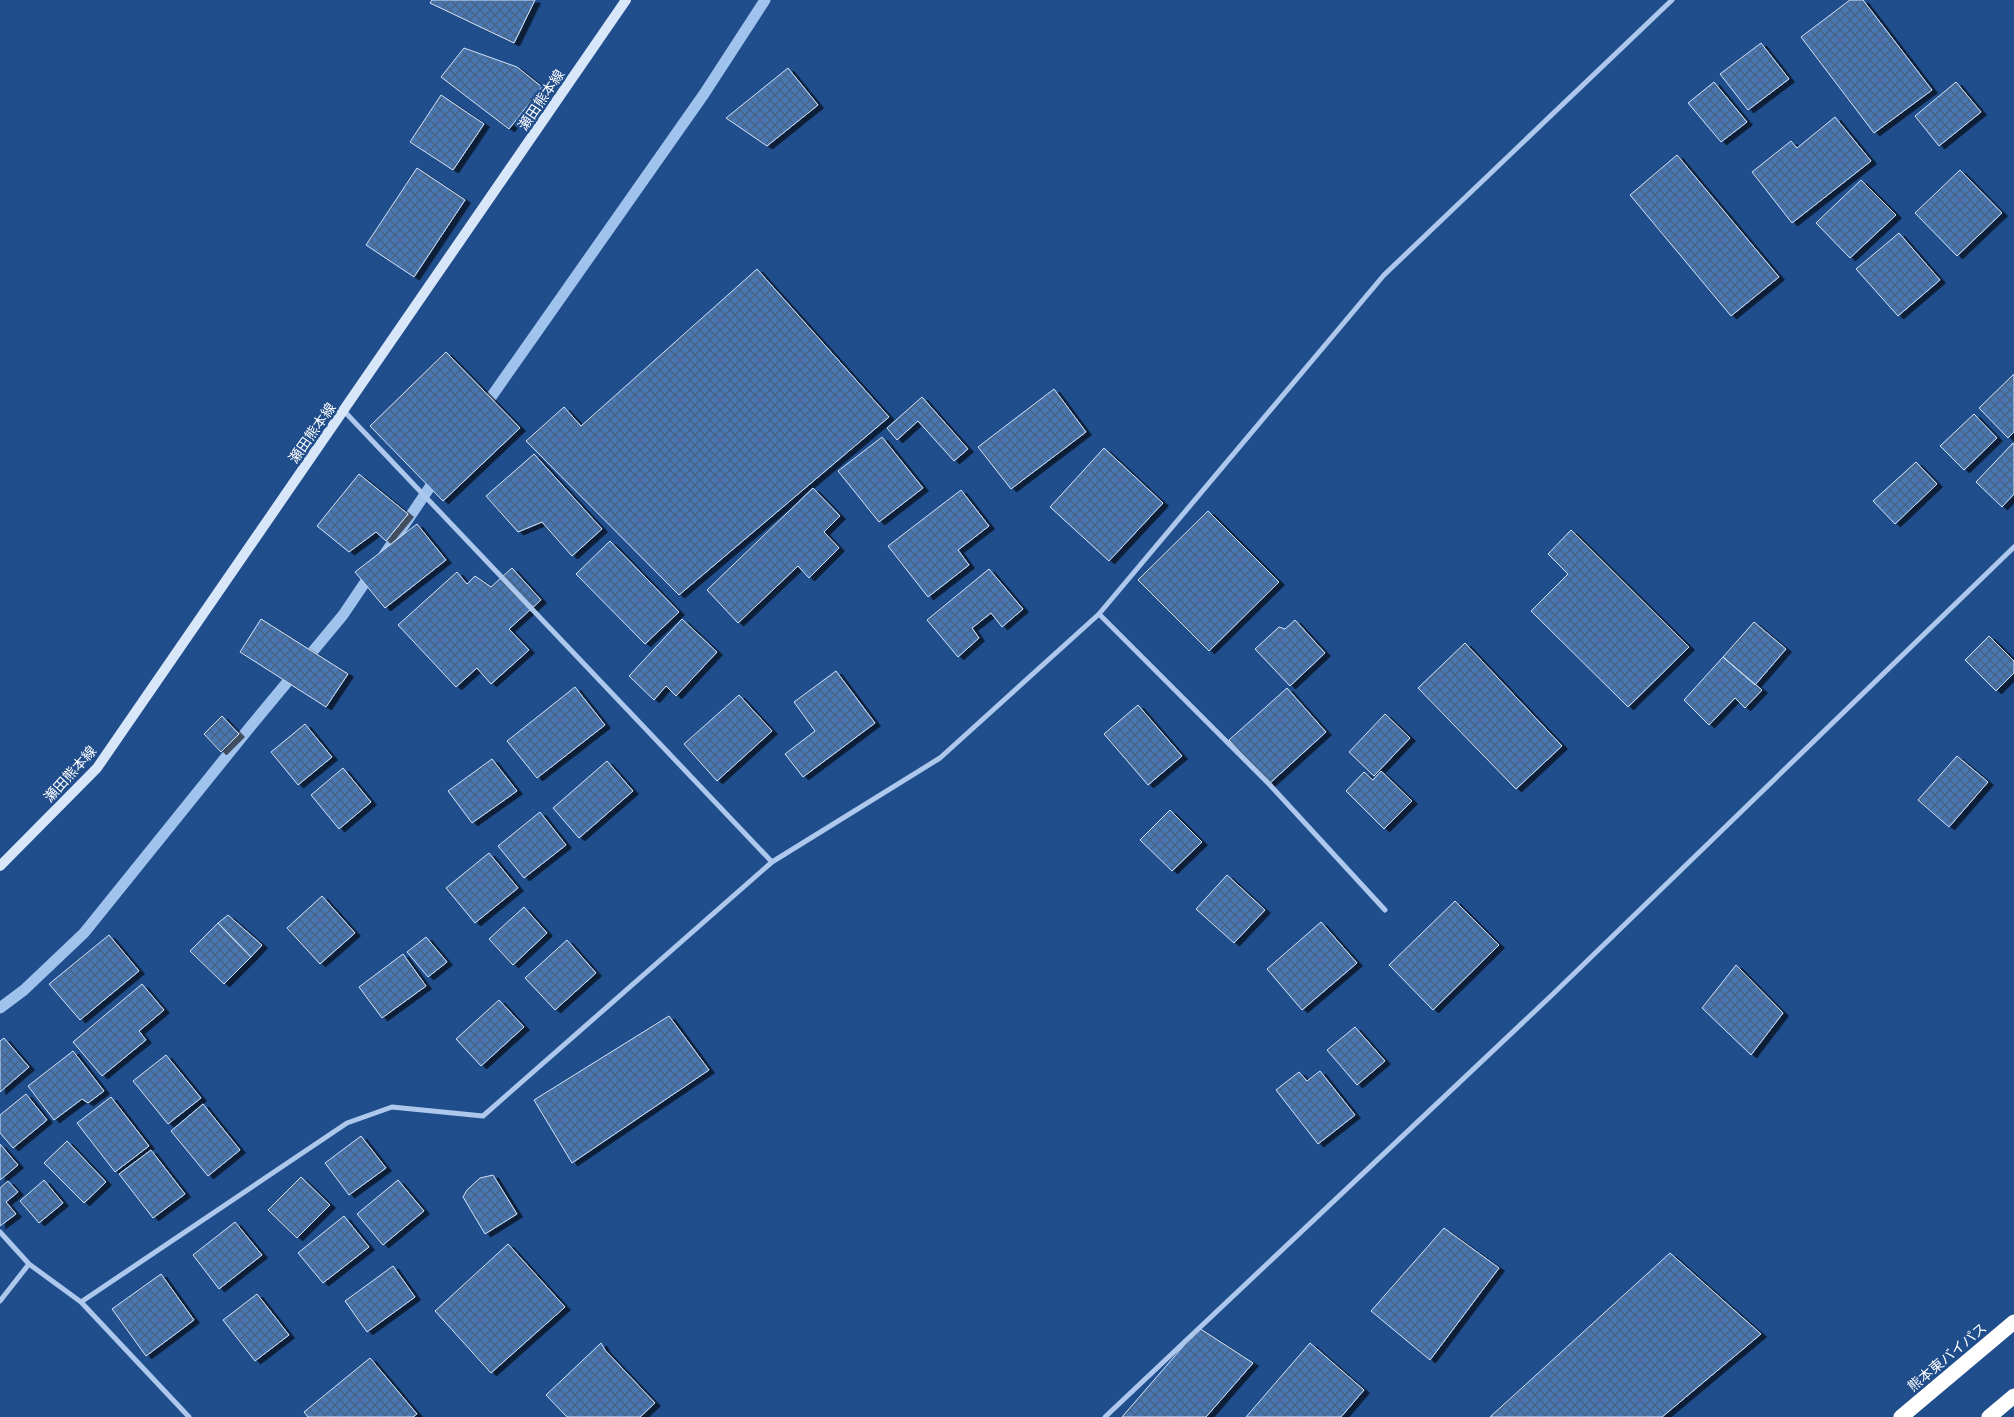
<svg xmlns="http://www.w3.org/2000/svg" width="2014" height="1417" viewBox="0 0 2014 1417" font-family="'DejaVu Sans','Noto Sans JP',sans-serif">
  <defs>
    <pattern id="building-cross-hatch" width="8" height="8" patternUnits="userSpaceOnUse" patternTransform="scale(1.25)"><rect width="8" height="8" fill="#4877b3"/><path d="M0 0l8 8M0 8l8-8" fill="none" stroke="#4a6280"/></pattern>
    <filter id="shadow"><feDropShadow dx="5.5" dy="3" stdDeviation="0" flood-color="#0009"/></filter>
  </defs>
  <rect width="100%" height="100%" fill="#204d8b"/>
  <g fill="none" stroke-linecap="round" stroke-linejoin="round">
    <path stroke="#a0c3ed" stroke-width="11" d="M482 410 704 94 765 0
      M384 555 438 475
      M0 1008 24 990 84 933 250 727 343 615 372 572"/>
  </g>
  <path fill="url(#building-cross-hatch)" stroke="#d2e3f8" filter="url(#shadow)" d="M432 0H535L514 43 430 3Z
    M1850 0H1863L1932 90 1874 133 1801 37Z
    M1761 43 1789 79 1748 110 1720 74Z
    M464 48 517 67 542 87 509 129 441 77Z
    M788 68 818 105 767 146 726 118Z
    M1714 82 1747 122 1721 142 1688 103Z
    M1956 82 1981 112 1939 146 1915 116Z
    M441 95 484 124 453 170 410 142Z
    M1835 117 1871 161 1792 223 1752 172 1791 141 1797 148Z
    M1677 155 1779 277 1731 316 1630 195Z
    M417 168 465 200 414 277 366 245Z
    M1960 170 2002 213 1957 256 1915 213Z
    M1861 180 1896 215 1850 258 1816 223Z
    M1899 233 1940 280 1898 316 1856 269Z
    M757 269 889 417 679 595 526 441 564 407 581 426Z
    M446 352 520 428 443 501 370 426Z
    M2014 374V432L2008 438 1979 408Z
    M1054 389 1086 432 1011 489 978 447Z
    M922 397 968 449 954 461 918 421 897 440 887 428Z
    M1974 414 1997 438 1964 470 1940 446Z
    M882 437 923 488 879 522 838 471Z
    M2013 443 2014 445V494L2002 507 1976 482Z
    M1104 448 1163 503 1109 561 1050 507Z
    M534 454 602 529 572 556 542 522 518 532 486 496Z
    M1916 462 1937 484 1895 524 1873 501Z
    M359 474 408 514 386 541 376 532 349 552 317 526Z
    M813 488 840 516 824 532 839 548 809 578 798 566 738 623 707 590Z
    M961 490 989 526 958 550 969 565 928 597 888 546Z
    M1208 511 1279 582 1209 651 1138 580Z
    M417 524 446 560 385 608 355 572Z
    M1571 530 1689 647 1628 707 1531 611 1568 574 1548 554Z
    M610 541 679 612 645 644 576 574Z
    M512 568 541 600 509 629 529 650 491 684 477 668 456 687 398 625 457 572 467 584 475 576 491 587Z
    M989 569 1023 609 1002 627 991 613 972 628 979 638 958 657 927 620Z
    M261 619 348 674 326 707 240 652Z
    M682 619 717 652 676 696 666 686 654 700 629 676Z
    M1295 620 1325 653 1290 686 1255 649 1279 627 1285 629Z
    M1754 622 1786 649 1755 685 1723 657Z
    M1989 636 2014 661V673L1996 691 1965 660Z
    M1465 643 1562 746 1516 789 1418 688Z
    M1723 657 1762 690 1745 708 1735 698 1709 725 1684 700Z
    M836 671 875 723 803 777 785 754 815 731 794 702Z
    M575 687 605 725 537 778 507 741Z
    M1287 688 1326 732 1269 784 1229 740Z
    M739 695 772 731 717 781 684 744Z
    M1138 705 1182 756 1148 785 1104 734Z
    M1385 714 1410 738 1374 776 1349 752Z
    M222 716 239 734 221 752 204 734Z
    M305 724 332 757 298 785 271 752Z
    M1957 756 1988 782 1949 827 1918 800Z
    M492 759 517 791 472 823 448 791Z
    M607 761 633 791 579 838 553 808Z
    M343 768 371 802 339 829 311 795Z
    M1381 771 1412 801 1384 829 1346 791 1364 772 1373 780Z
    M1170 810 1202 842 1172 871 1140 840Z
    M540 812 566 845 524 878 498 846Z
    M489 853 518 888 475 923 446 888Z
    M1227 875 1265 910 1234 943 1196 909Z
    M322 896 355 933 320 964 287 928Z
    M1455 901 1499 945 1433 1010 1389 965Z
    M524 907 547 933 513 965 489 939Z
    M228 915 262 945 251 957 218 923Z
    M1321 922 1357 963 1302 1010 1267 969Z
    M218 923 251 957 224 984 190 951Z
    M109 935 139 971 80 1020 49 984Z
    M426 937 447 962 428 977 407 952Z
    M567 940 596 973 555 1010 525 978Z
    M403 954 426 986 382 1018 359 987Z
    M1736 965 1783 1013 1751 1055 1702 1008Z
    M142 984 164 1010 139 1031 146 1040 102 1076 73 1042Z
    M499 1000 524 1027 481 1066 456 1039Z
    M669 1016 709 1070 572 1163 534 1100Z
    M1355 1027 1385 1061 1357 1085 1327 1050Z
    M4 1038 29 1067 0 1092V1041Z
    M73 1051 104 1091 88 1103 82 1099 54 1120 28 1086Z
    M166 1055 201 1098 168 1124 133 1081Z
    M1320 1071 1355 1115 1318 1144 1276 1090 1299 1072 1307 1081Z
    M26 1094 47 1120 13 1148 0 1133V1115Z
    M111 1097 149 1146 115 1172 77 1123Z
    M203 1104 240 1150 208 1176 171 1131Z
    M361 1136 386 1168 349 1195 325 1163Z
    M67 1141 106 1182 84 1203 44 1163Z
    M0 1144 18 1165 0 1180Z
    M151 1150 185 1194 153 1218 119 1174Z
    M493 1175 517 1214 485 1234 463 1197 467 1190 480 1178Z
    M301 1177 330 1205 297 1238 268 1210Z
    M44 1180 63 1203 39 1223 20 1201Z
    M398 1180 424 1211 383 1245 357 1214Z
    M8 1181 18 1192 6 1202 16 1214 0 1226V1188Z
    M344 1216 369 1247 323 1283 298 1253Z
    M235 1222 262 1255 219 1289 193 1255Z
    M1444 1228 1499 1268 1430 1360 1371 1311Z
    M508 1244 565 1307 491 1373 435 1311Z
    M1670 1253 1761 1334 1662 1417H1490Z
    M393 1266 415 1297 367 1332 345 1301Z
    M161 1274 194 1320 146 1356 112 1309Z
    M257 1294 289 1335 255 1361 223 1320Z
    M1199 1328 1253 1363 1206 1417H1122Z
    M601 1343 605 1350 655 1403 640 1417H567L546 1395Z
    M1310 1343 1364 1390 1341 1417H1246Z
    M370 1358 417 1414 413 1417H308L304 1412Z"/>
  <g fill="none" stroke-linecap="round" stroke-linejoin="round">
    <path stroke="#adc8ec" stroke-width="5" d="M344 411 772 862
      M1099 614 1269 784 1385 910
      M0 1232 29 1264 81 1302 189 1417
      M0 1301 29 1264
      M81 1302 347 1123 392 1107 483 1116 772 862 940 758 1099 614 1384 275 1672 0
      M1105 1417 1553 994 2014 547"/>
    <path stroke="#d8e6f9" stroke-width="10" d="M0 866 97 768 626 0"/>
    <path stroke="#fff" stroke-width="15" d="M1901 1417 2014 1322
      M1989 1417 2014 1396"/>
  </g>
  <g text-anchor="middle" stroke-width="5" stroke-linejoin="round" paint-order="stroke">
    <g font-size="14" fill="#fff" stroke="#204d8b">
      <text transform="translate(541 100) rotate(-56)" y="5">瀬田熊本線</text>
      <text transform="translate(312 433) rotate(-55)" y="5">瀬田熊本線</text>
      <text transform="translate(70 774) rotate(-48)" y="5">瀬田熊本線</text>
      <text transform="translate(1947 1357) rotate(-40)" y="5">熊本東バイパス</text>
    </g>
  </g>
</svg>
